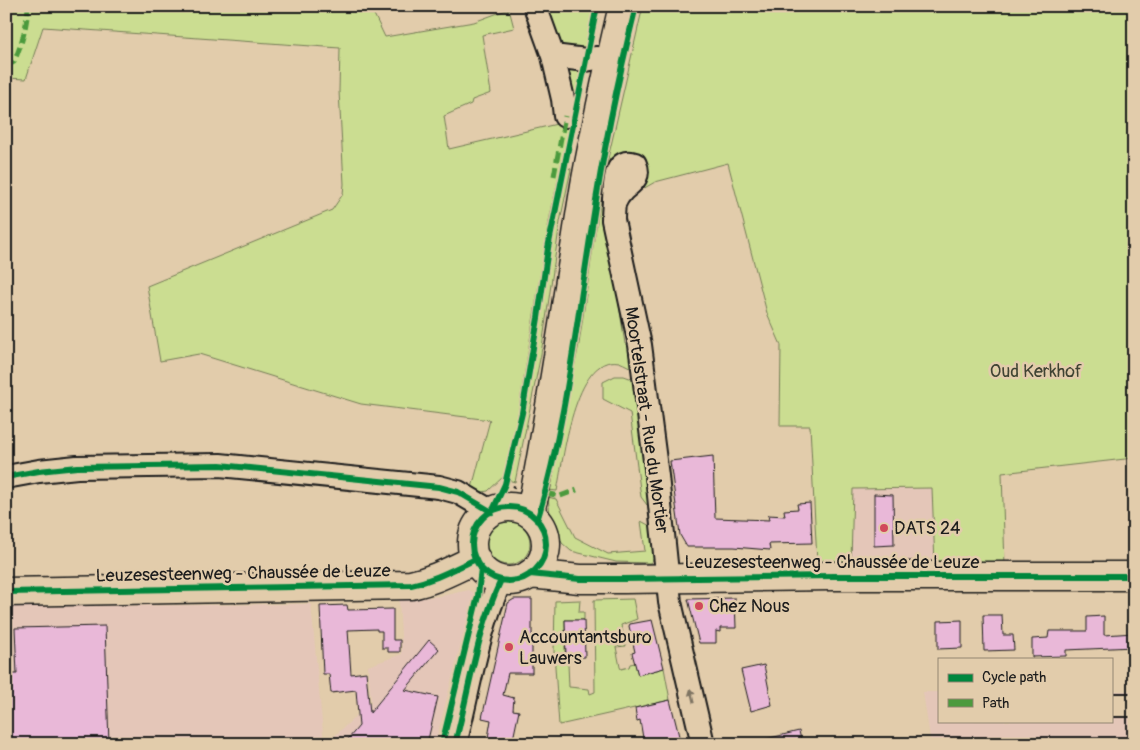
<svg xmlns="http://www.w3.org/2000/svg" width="1140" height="750" viewBox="0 0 1140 750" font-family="Pangolin,sans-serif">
  <rect width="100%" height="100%" fill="#e2ccab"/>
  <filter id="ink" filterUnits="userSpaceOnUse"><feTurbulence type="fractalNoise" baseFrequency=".02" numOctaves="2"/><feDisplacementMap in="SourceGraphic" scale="10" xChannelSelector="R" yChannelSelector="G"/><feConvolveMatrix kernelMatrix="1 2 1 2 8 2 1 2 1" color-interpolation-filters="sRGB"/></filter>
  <g filter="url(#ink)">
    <path fill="#e4c6b8" d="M932 488 935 565 851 562 852 489Z
      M469 590 474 593 435 744H326L371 702 368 666 402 654 399 600 441 596Z
      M311 604 324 744H6V607Z
      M1111 691H1134V744H931L923 692H939V721H1111Z"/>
    <path fill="#cbdd91" stroke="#747c56" d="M6 6H370L385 37 474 22 509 9 514 28 482 35 491 93 472 100 471 104 444 116 449 149 557 124 567 120 566 69 582 68 549 221 514 440 504 476 488 491 482 492 472 488 490 420 361 404 199 354 160 361 147 286 332 210 343 194 344 184 339 91 340 48 43 27 26 79 6 78Z
      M541 6H594L586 47 578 49 561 46Z
      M643 6H1134V458L1002 473 1005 566 935 565 932 488 853 489 851 562 817 561 810 426H780L781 345 767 313 728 163 655 182 641 190 643 176 626 158 614 272 625 344 632 346 637 371C631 368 625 364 619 362 574 354 563 462 557 491L549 490 579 344 594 240 607 163Z
      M566 167 571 169 560 222 541 354 515 482 508 480 525 403 556 216Z
      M615 376H624L638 381 654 510 647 505 641 497 630 413 603 399V382Z
      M548 497 556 499 575 537 608 554 645 551 641 521 656 529V556L650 563 616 562 571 551 562 543 550 515Z
      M486 543a22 22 0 1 1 44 0a22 22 0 1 1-44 0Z
      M633 599 637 619 621 625 626 646 616 647 620 667 621 669 629 667 630 664 635 663 638 675 664 668 670 700 559 725 554 652 555 601 580 600 579 612H584V620H565V662L568 664 569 687 589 689 590 694 595 692 594 600Z"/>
    <path fill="#e9b8d8" stroke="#1c1c1c" d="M713 456 715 518 769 520 768 515 785 516 784 510 798 509 797 504 810 503 812 543 769 544 770 550 734 547H687L680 535 670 461Z
      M874 494 893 495 894 545 874 546Z
      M735 598 736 628H720V632L716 631V643H699L688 599Z
      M514 599H532V673H508L503 695 514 698 513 710 519 711 512 744H487L491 720 482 718 508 603Z
      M347 605 348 610 393 609V640H400V652H388V648H382V631H377V629L348 630 351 674 366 672 370 713 429 640 439 649 405 690 438 697 427 744H344L359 726 356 690 331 693 329 674H323L320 606Z
      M983 615H1002L1003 635H1013L1014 650 984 651Z
      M1104 616V635L1134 633V647L1066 650V656L1032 657V639L1048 638 1049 631H1087V617Z
      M565 620H584L585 657 566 658Z
      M652 620 664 668 638 675 632 653 635 652 629 626 630 624Z
      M962 620V648L938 649V621Z
      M105 626 109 744H6V674H17L15 628Z
      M764 665 772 705 751 711 741 670Z
      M670 700 681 744H644L640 720 637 721 635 708Z
      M799 731 802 744H766V739Z"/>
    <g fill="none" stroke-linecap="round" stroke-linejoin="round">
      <defs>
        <path id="minor" d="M535 6 553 56 586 60 596 58 611 59
          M553 56 563 99 565 116
          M614 204C616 199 619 194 623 190 632 182 641 177 635 164 614 156 615 186 614 199 614 206 613 212 613 220L640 345 657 476 670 602 703 744
          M6 477 39 471 77 467 220 465 439 487 458 492 492 512
          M1111 705H1134
          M455 744C469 690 477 631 501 580"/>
        <path id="major" d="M472 544a37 37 0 1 1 74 0a37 37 0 1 1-74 0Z
          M529 513 534 496C554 393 568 289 585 185 596 125 609 66 623 6
          M530 574 580 579H624L833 576H1134
          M6 592 411 585C435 580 454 569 476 559"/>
      </defs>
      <use href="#minor" stroke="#1c1c1c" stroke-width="26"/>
      <use href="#major" stroke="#1c1c1c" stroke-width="31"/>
      <path stroke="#1c1c1c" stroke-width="2.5" stroke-dasharray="4 4" stroke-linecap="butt" d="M505 484 515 487"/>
      <use href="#minor" stroke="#e2ccab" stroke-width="22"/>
      <use href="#major" stroke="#e2ccab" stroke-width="28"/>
      <path stroke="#4c9a3e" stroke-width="5" stroke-dasharray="10 5" stroke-linecap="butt" d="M6 66 14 62C22 43 27 26 28 6
        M554 176 565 116
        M546 493 560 496 577 490"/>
      <defs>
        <path id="cycleway" d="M6 477 39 471 77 467 220 465 439 487 458 492 492 512
          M472 544a37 37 0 1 1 74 0a37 37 0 1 1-74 0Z
          M492 512 505 484 522 413 538 318 548 248 597 6
          M537 521C566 424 576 325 592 226 603 152 618 79 636 6
          M530 574 580 579H624L833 576H1134
          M6 592 411 585C435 580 454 569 476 559
          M442 744 478 596 481 568
          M455 744C469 690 477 631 501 580"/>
      </defs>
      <use href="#cycleway" stroke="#e2ccab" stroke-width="9"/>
      <use href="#cycleway" stroke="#00873e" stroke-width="6"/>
    </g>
    <defs><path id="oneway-solid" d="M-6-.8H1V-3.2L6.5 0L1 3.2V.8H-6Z" transform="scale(1.25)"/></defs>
    <use fill="#7f7464" href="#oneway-solid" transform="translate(692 696) rotate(-103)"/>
  </g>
  <g fill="#d1495b" stroke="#e2ccab" stroke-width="2">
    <circle cx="884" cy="528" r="5"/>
    <circle cx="699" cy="606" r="5"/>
    <circle cx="509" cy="647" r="5"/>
  </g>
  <g text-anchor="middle" stroke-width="5" stroke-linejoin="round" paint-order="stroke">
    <g font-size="18" fill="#3f4333" stroke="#e2ccab">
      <text x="1036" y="377">Oud Kerkhof</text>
    </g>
    <g font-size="18" fill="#1c1c1c" stroke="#e2ccab">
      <text transform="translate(647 420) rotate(82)" y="6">Moortelstraat - Rue du Mortier</text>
      <text x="832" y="568">Leuzesesteenweg - Chaussée de Leuze</text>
      <text transform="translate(243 573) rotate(-1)" y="6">Leuzesesteenweg - Chaussée de Leuze</text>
    </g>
    <g font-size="18" fill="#1c1c1c" stroke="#e2ccab" text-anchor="start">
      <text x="894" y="534">DATS 24</text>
      <text x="709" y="612">Chez Nous</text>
      <text x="519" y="643">Accountantsburo<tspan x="519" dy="21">Lauwers</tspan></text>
    </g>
  </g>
  <rect width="1140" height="750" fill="none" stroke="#e2ccab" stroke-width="25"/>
  <rect x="12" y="12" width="1115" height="725" fill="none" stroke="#1c1c1c" stroke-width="2" filter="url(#ink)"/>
  <rect x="938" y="658" width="175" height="65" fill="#e2ccab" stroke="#938672"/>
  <rect x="948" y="674" width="25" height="8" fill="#00873e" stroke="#938672"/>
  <text x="982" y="682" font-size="15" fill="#1c1c1c">Cycle path</text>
  <rect x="948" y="699" width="25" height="8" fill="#4c9a3e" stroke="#938672"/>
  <text x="982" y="708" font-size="15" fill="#1c1c1c">Path</text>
</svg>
